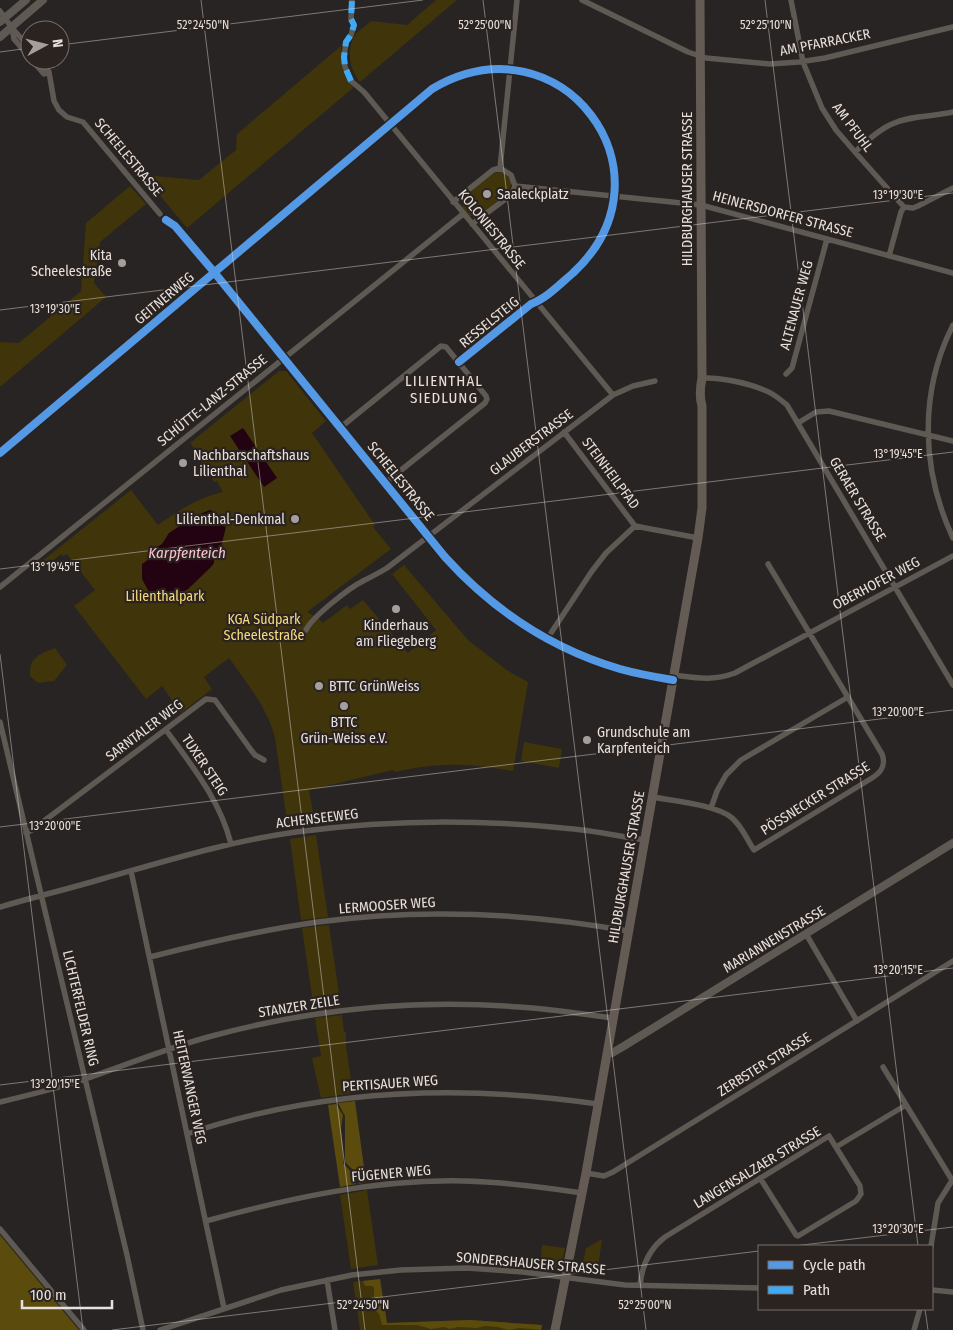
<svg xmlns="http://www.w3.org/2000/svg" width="953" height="1330" viewBox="0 0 953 1330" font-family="'Fira Sans Condensed',sans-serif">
  <rect width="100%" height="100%" fill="#282423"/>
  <path fill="#40340a" d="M436 0H457L360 82C350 70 346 52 354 37 357 31 366 26 371 21L407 25Z
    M341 46 343 71 353 88 187 228 143 175 199 180 236 150 237 134Z
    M501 172C523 182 504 197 493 205 490 208 485 213 481 215 478 217 472 216 469 216L462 208 464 196 494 173Z
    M130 186 146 204 100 242 94 283 106 297 0 387V342L19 343 81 291 86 223Z
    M279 371H286L326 421 312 433 375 525 373 527 391 549 307 612 318 618 323 623 347 605 350 609 363 600 408 653 436 630 392 574 404 565 468 640 508 671 528 682 513 771C468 763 439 762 395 772L393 770 309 790 315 824 288 828 275 738C267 707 248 685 229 658L204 677 212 689 181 713 162 686 146 699 74 606 95 590 67 554 63 556 61 554 45 568 41 562 131 490 158 525C178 511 199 497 223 492L217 481 214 482 200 458 201 457 190 443Z
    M55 648 67 665 54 681 38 683 30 676C29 657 40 654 55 648Z
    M524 742 562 749 559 768 521 761Z
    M316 835 328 917 301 920 290 839Z
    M329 925 341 1007 314 1010 302 928Z
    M342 1015 344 1032H346V1046L353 1093 321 1098 312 1058 321 1056 315 1018Z
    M367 1190 378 1265 351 1269 340 1195Z
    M602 1239 597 1275 581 1273 586 1248Z
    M542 1245 565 1248 561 1270 540 1267Z
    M380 1279 387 1323 470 1320 542 1325 541 1330H360L353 1282Z"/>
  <path fill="#5b4b0d" d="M355 1101 366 1182 359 1184 353 1170 345 1162V1116L338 1103Z
    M336 1104 343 1115 341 1128 343 1149V1163L351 1172 356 1184 340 1187 328 1105Z
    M0 1235 79 1330H0Z
    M380 1279 387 1323 470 1320 542 1325 541 1330 519 1328 509 1330 497 1327 485 1326 477 1328 458 1327 450 1329 444 1327 431 1329 417 1325H382L379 1314 374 1309V1290L373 1286H365L363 1281Z"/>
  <path fill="#230311" d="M243 428 277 478 264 487 230 436Z
    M210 510 217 513 216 516 223 526 226 527 221 547 214 553V563L211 567 187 590 169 596 149 592 142 579V564L152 557 157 547 162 544 169 533 195 516Z"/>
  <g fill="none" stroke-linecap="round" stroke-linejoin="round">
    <path stroke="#5f5953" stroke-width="5.5" d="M352 0 351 19 354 25 351 35 346 42 344 57 345 67 351 81 364 92 613 395
      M582 0 688 52 706 58 770 64 799 62 825 58 953 27
      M791 0 803 62 822 108 836 130 855 152 904 207
      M0 11 12 28 30 48
      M12 28 14 39 30 58
      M32 60 44 74 49 72
      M40 60 49 72 54 101 59 110 67 117 83 122 160 214
      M855 152C866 142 878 130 892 124 911 115 933 117 953 112
      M500 168 517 0
      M515 186 701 205 953 273
      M453 202 493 170 500 168 511 175 515 186 511 195 472 224
      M904 207 913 208 918 206 953 188
      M166 220 175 226 214 272 445 557C493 610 552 649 620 669 638 674 655 677 673 680
      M889 256 901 212 904 207
      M953 325C919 392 921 470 953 538
      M786 374 792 368 827 239
      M702 378C719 377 748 383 764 390 773 393 780 399 787 405L953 685
      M798 423 816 412 829 411 953 441
      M341 427 441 346 446 347 486 396 487 399 485 403 385 483
      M564 432 635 526 698 538
      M0 453 432 89C560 13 681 173 573 273 560 284 547 298 531 304L459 362
      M0 587 463 214
      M306 630C312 617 349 588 363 581 371 577 379 573 387 568L613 395 633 386 655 381
      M547 639 592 571 606 553 635 526
      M674 675C697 678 713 681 735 673L953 556
      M0 722 127 1255 143 1330
      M166 730C192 766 220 800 231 844
      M653 797C673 801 718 805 732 818 742 826 747 840 754 850L872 778C882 772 886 765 882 754L768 564
      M711 808 717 791 726 775 741 760 848 697
      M26 833 32 830 206 699 215 700 251 750 255 755 264 760
      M131 871 224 1308
      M0 907C34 897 68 889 102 879 166 861 230 841 296 832 384 820 475 819 563 828 591 830 618 836 645 840
      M806 934 857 1021
      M150 957C205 943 261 930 318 922 421 908 526 913 628 931
      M883 1067 952 1180
      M0 1102C29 1095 60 1088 88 1078 129 1064 170 1047 212 1036 312 1009 417 999 519 1007 551 1009 582 1014 613 1018
      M187 1134C320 1089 460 1084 598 1104
      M836 1147 906 1105
      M586 1173 604 1176 613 1172 953 961
      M206 1221C290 1198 376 1179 464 1181 504 1182 543 1187 582 1193
      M0 1229 84 1330
      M931 1246 938 1203 953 1179
      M327 1280 335 1330
      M640 1285C642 1265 649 1249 665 1237L829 1136 860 1186 861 1194 856 1201 798 1236 796 1235 760 1178
      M932 1290 953 1292
      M160 1330 281 1290 352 1275 401 1270 467 1268 523 1272 625 1285 759 1288
      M914 1330 920 1309"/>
    <path stroke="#5f5953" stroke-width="8" d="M0 22 26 0
      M0 37 43 0
      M607 1052 612 1053 624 1046 953 843"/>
    <path stroke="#645c54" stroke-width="9" d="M555 1330 586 1173 698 538 702 508V406C699 396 700 388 702 378L700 0"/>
    <path stroke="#3fa9f5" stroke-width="6" stroke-dasharray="12 6" stroke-linecap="butt" d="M351 81 345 67 344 57 346 42 351 35 354 25 351 19 352 0"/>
    <defs>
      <path id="cycleway" d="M166 220 175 226 214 272 445 557C493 610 552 649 620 669 638 674 655 677 673 680
        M0 453 432 89C560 13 681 173 573 273 560 284 547 298 531 304L459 362"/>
    </defs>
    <use href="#cycleway" stroke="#2b2320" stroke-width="11"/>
    <use href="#cycleway" stroke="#5399e6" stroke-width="8"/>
  </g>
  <path fill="none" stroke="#e6e1de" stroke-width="1" stroke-opacity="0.45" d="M201 0 365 1330M483 0 646 1330M765 0 918 1246M60 45 423 0M0 52 30 48M0 310 953 193M0 569 953 452M0 654 83 1330M0 827 953 710M0 1085 953 968M794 1246 953 1227M925 1309 928 1330M112 1330 759 1251"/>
  <g fill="#a49f9d" stroke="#2b2320" stroke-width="2">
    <circle cx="487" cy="194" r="5"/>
    <circle cx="122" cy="263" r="5"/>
    <circle cx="183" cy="463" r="5"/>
    <circle cx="295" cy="519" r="5"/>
    <circle cx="396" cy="609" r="5"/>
    <circle cx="319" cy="686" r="5"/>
    <circle cx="344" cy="706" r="5"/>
    <circle cx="587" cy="740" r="5"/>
  </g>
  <g text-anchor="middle" stroke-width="4.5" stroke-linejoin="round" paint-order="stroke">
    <g font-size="14" fill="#e6e1de" stroke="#2b2320">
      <text transform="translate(825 42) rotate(-11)" y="5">AM PFARRACKER</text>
      <text transform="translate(853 127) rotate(53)" y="5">AM PFUHL</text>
      <text transform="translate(129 157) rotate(50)" y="5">SCHEELESTRASSE</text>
      <text transform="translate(687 189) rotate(-90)" y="5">HILDBURGHAUSER STRASSE</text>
      <text transform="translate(783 214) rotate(15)" y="5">HEINERSDORFER STRASSE</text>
      <text transform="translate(492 229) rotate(51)" y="5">KOLONIESTRASSE</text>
      <text transform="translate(164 298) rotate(-40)" y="5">GEITNERWEG</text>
      <text transform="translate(796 305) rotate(-75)" y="5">ALTENAUER WEG</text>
      <text transform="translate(489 322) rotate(-39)" y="5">RESSELSTEIG</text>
      <text transform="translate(212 400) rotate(-39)" y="5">SCHÜTTE-LANZ-STRASSE</text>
      <text transform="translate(531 442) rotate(-37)" y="5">GLAUBERSTRASSE</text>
      <text transform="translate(611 473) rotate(53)" y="5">STEINHEILPFAD</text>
      <text transform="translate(401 481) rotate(51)" y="5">SCHEELESTRASSE</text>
      <text transform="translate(858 499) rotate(59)" y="5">GERAER STRASSE</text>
      <text transform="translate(876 583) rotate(-28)" y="5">OBERHOFER WEG</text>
      <text transform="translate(144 730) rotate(-37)" y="5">SARNTALER WEG</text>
      <text transform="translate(205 765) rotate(56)" y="5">TUXER STEIG</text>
      <text transform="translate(815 798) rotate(-32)" y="5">PÖSSNECKER STRASSE</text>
      <text transform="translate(317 818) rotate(-7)" y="5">ACHENSEEWEG</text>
      <text transform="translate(626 867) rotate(-80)" y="5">HILDBURGHAUSER STRASSE</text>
      <text transform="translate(387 905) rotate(-4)" y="5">LERMOOSER WEG</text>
      <text transform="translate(774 939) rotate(-31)" y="5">MARIANNENSTRASSE</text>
      <text transform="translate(299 1006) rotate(-9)" y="5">STANZER ZEILE</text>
      <text transform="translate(81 1008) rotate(77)" y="5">LICHTERFELDER RING</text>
      <text transform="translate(764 1064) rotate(-32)" y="5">ZERBSTER STRASSE</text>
      <text transform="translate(390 1083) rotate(-4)" y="5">PERTISAUER WEG</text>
      <text transform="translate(190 1087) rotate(78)" y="5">HEITERWANGER WEG</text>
      <text transform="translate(757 1167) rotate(-31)" y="5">LANGENSALZAER STRASSE</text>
      <text transform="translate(391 1173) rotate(-5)" y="5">FÜGENER WEG</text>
      <text transform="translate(531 1263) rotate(5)" y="5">SONDERSHAUSER STRASSE</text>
    </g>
    <g font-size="14" fill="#e6e1de" stroke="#2b2320" text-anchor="start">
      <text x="497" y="199">Saaleckplatz</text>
      <text x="112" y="260" text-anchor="end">Kita<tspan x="112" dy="16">Scheelestraße</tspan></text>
      <text x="193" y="460">Nachbarschaftshaus<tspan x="193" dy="16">Lilienthal</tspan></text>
      <text x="285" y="524" text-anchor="end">Lilienthal-Denkmal</text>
      <text x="396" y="630" text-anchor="middle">Kinderhaus<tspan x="396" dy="16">am Fliegeberg</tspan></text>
      <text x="329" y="691">BTTC GrünWeiss</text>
      <text x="344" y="727" text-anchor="middle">BTTC<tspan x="344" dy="16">Grün-Weiss e.V.</tspan></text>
      <text x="597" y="737">Grundschule am<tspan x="597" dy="16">Karpfenteich</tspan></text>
    </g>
    <g font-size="14" fill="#f6db7f" stroke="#2b2320">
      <text x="165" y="601">Lilienthalpark</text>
      <text x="264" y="624">KGA Südpark<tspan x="264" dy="16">Scheelestraße</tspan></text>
    </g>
    <g font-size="15" letter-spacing="1" fill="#eadfdb" stroke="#2b2320">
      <text x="444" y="386">LILIENTHAL<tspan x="444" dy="17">SIEDLUNG</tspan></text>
    </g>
    <g font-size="15" font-style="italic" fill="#fdc3d5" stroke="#2b2320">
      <text x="187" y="558">Karpfenteich</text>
    </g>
  </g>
  <g font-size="12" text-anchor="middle" fill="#e6e1de" stroke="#2b2320" stroke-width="4.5" stroke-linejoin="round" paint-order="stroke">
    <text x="203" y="29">52°24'50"N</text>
    <text x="485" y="29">52°25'00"N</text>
    <text x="766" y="29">52°25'10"N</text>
    <text x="898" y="199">13°19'30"E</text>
    <text x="55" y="313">13°19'30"E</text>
    <text x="898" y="458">13°19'45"E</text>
    <text x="55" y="571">13°19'45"E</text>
    <text x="898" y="716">13°20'00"E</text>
    <text x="55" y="830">13°20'00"E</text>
    <text x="898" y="974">13°20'15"E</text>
    <text x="55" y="1088">13°20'15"E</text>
    <text x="898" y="1233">13°20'30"E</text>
    <text x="363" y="1309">52°24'50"N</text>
    <text x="645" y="1309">52°25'00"N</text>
  </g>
  <rect x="758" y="1245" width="175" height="65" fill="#2b2320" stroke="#766f6c"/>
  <rect x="768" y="1261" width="25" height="8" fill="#5399e6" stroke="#766f6c"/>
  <text x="803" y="1270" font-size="15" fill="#e6e1de">Cycle path</text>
  <rect x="768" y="1286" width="25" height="8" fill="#3fa9f5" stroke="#766f6c"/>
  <text x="803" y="1295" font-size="15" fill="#e6e1de">Path</text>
  <g transform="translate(45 45) rotate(83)"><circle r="24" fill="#2b2320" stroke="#766f6c"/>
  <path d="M0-4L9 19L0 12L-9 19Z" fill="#a49f9d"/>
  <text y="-8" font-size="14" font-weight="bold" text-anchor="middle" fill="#e6e1de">N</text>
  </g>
  <path d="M22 1300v8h90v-8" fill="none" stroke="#e6e1de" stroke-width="2.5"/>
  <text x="30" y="1300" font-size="15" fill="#e6e1de" stroke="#2b2320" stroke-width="4" paint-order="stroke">100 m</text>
</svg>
